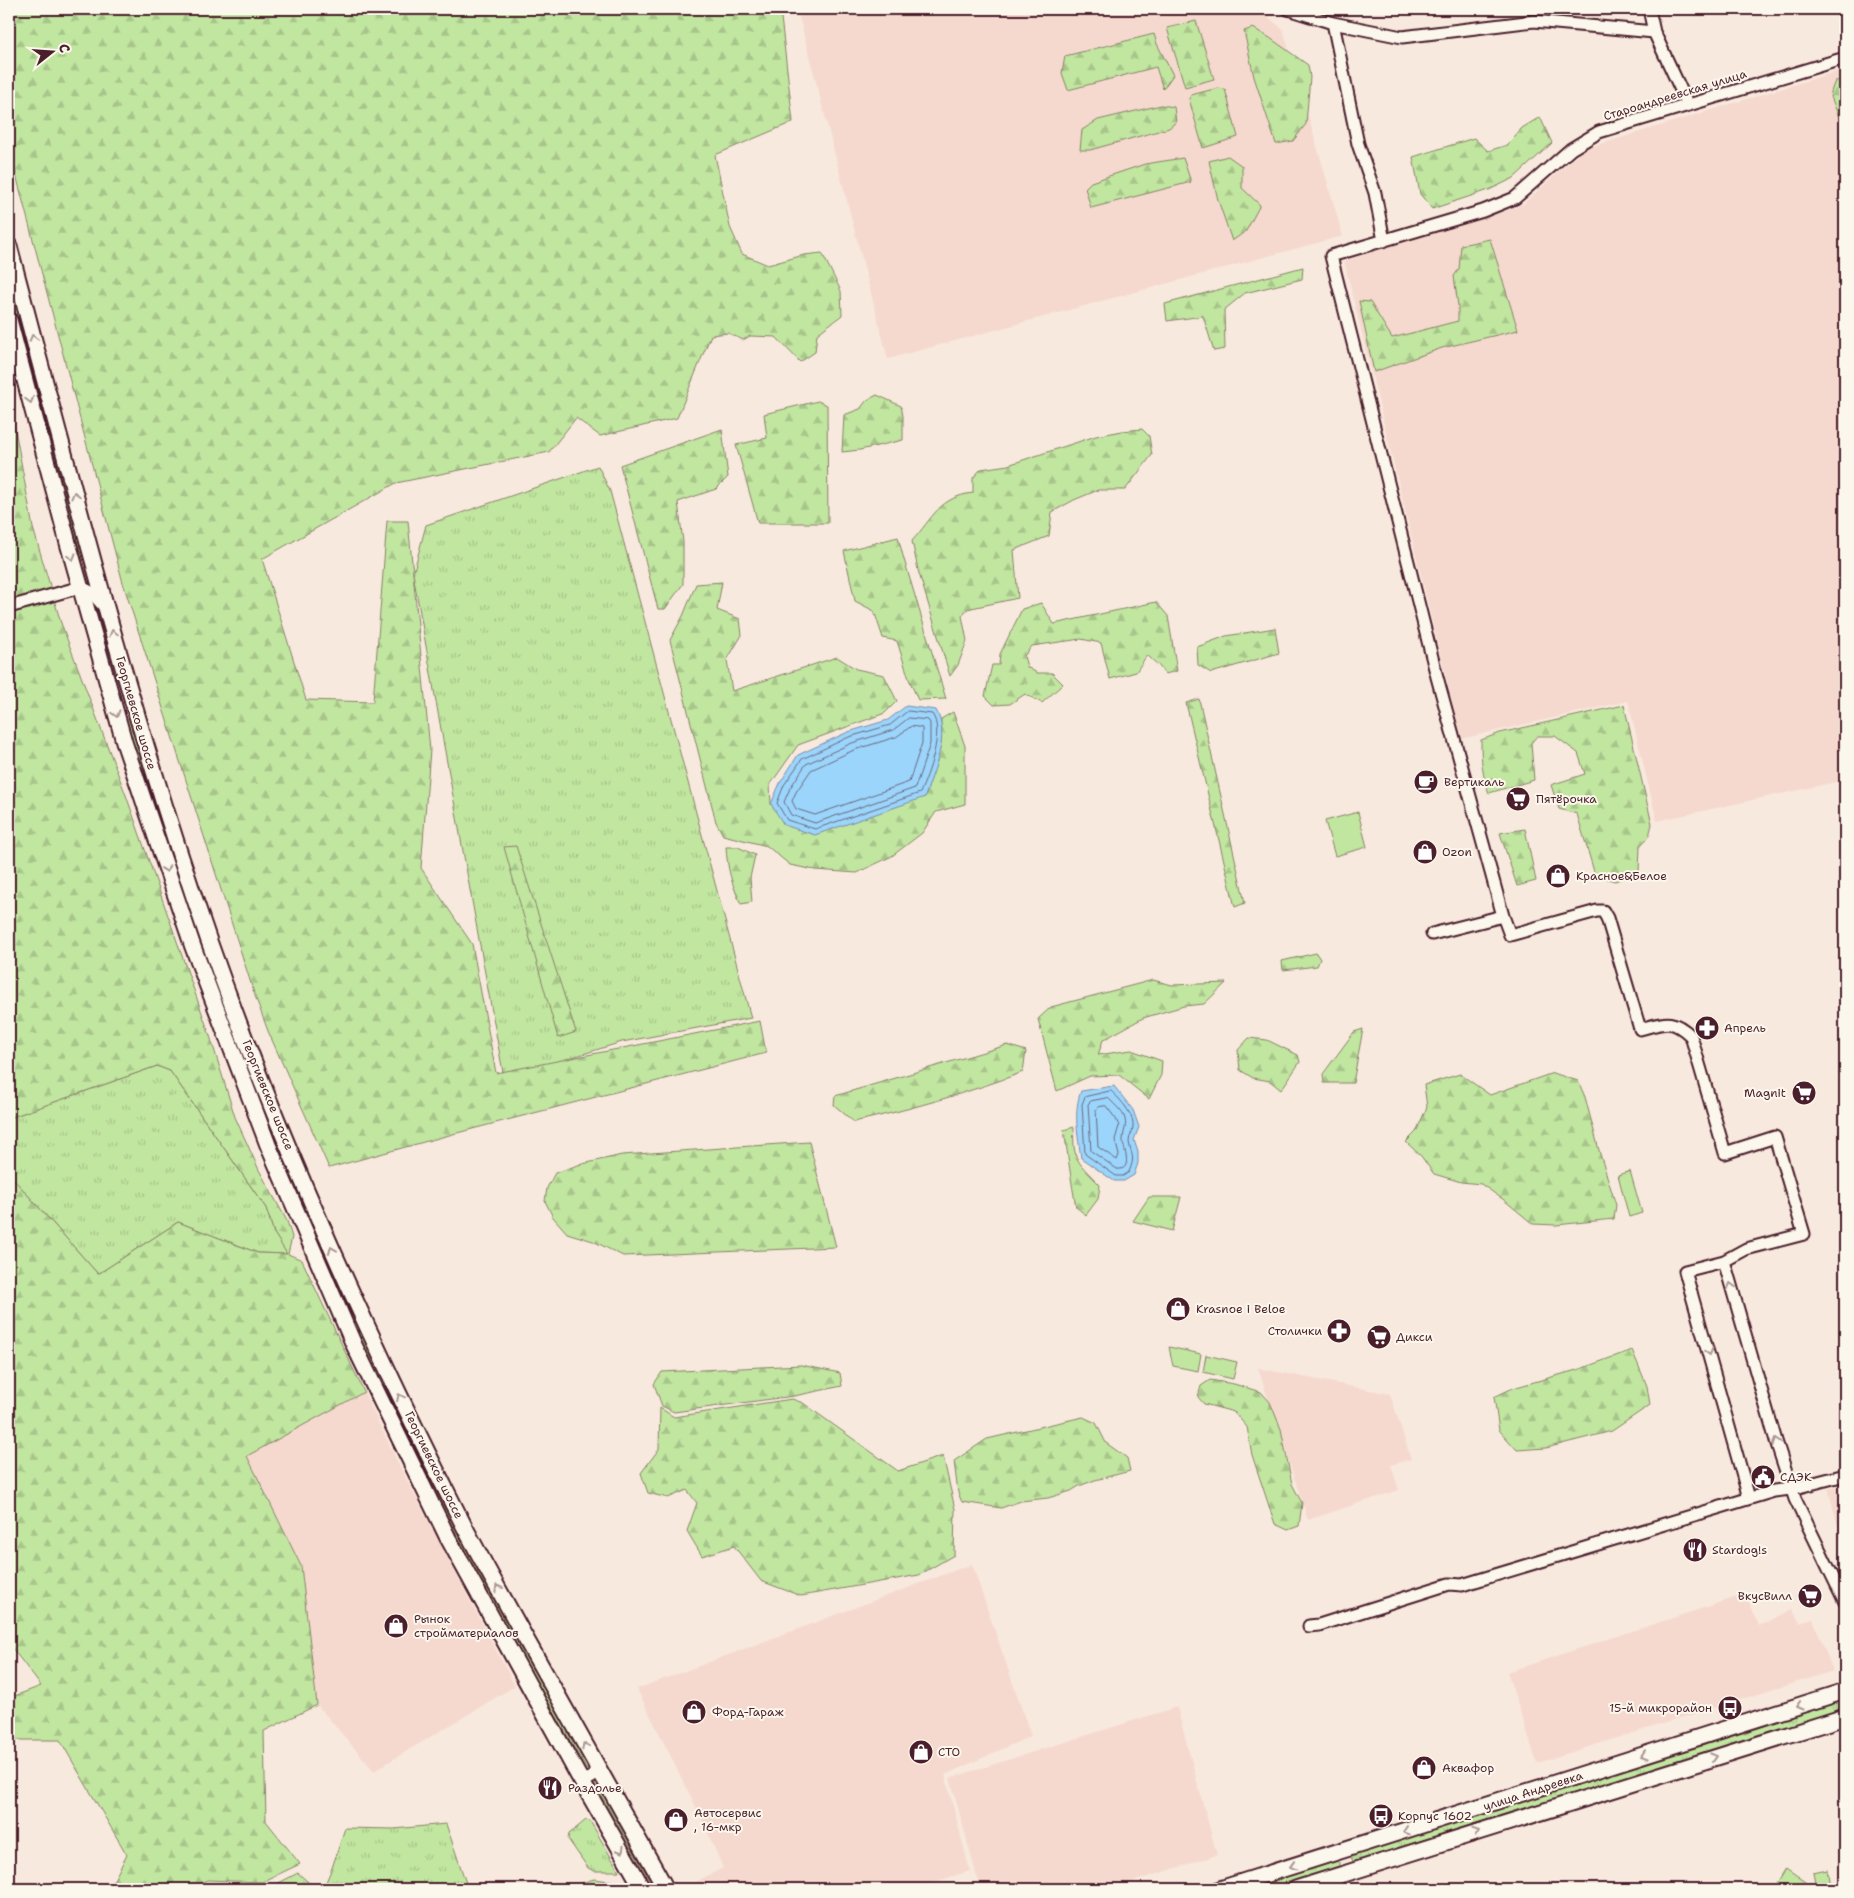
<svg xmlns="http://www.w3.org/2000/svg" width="1854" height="1898" viewBox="0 0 1854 1898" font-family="'Shantell Sans',sans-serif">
  <defs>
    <pattern id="grass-tufts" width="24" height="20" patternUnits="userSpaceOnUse" patternTransform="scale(1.25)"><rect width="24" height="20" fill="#c1e6a0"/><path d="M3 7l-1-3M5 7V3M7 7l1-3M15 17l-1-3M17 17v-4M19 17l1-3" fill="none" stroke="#a7c58a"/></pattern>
    <pattern id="forest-firs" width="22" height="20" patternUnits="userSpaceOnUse" patternTransform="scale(1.25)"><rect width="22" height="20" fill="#c1e6a0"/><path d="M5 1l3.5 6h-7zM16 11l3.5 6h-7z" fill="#a7c58a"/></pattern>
  </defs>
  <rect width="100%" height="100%" fill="#f8e9de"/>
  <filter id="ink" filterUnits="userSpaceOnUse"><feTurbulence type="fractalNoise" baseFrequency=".02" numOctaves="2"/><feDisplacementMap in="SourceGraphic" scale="10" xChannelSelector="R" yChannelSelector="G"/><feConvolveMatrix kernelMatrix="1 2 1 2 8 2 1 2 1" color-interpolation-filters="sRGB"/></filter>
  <g filter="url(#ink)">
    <path fill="#f5d9ce" d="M797 9H1258L1283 29 1343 236 888 359Z
      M1845 69V780L1657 821 1628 701 1461 739 1344 261 1523 204 1584 149Z
      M1258 1368 1390 1394 1411 1459 1391 1465 1399 1490 1308 1520Z
      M364 1392 400 1467 515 1686 374 1771 317 1705 301 1566 247 1456Z
      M1845 1485V1553L1828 1489Z
      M972 1564 1031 1736 945 1775 970 1871 912 1889H699L697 1881 723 1868 699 1813 637 1689Z
      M1746 1594 1759 1626 1792 1609 1800 1623 1813 1619 1833 1671 1537 1763 1507 1672Z
      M1177 1707 1217 1855 1110 1889H980L950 1778Z"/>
    <path fill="url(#grass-tufts)" stroke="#868266" d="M9 268 86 559 82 560 9 290Z
      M598 466 610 491 751 1018 622 1042 504 1078 413 574 426 525Z
      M130 717 159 812 205 944 276 1135 591 1768 587 1770C515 1645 445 1518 382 1388 279 1173 195 947 126 719Z
      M157 1066 170 1071 266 1208 274 1233 288 1254 258 1253 178 1222 98 1274 9 1174V1118Z
      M1845 1700V1708L1353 1862 1351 1856Z
      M599 1783 660 1889H655L595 1785Z
      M586 1820 590 1821 619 1871H594L588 1868 568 1839 569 1834Z
      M446 1824 468 1889H323L332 1868 345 1828 394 1829Z
      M1337 1861 1339 1862V1866L1265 1889H1257L1258 1885Z
      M298 1873 316 1889H267Z
      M594 1879 626 1883 630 1889H562Z"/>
    <path fill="url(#forest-firs)" stroke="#868266" d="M9 9H780L793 122 715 155 730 227 742 254 768 265 804 255 822 253 841 291 842 315 817 334 815 352 800 362 776 337 750 336 743 340 728 333 711 335 677 418 600 436 576 418 549 452 396 483 262 559 306 700 373 702 387 521H408L430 750 421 868 472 944 496 1073 760 1021 766 1053 453 1134 329 1168 268 1031 254 993 123 583 9 148Z
      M1196 21 1214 79 1185 87 1167 28Z
      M1253 28 1270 38 1308 65 1310 77 1306 124 1293 141 1276 144 1254 77 1244 31Z
      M1154 34 1157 44 1173 75 1163 89 1156 67 1068 90 1062 73 1065 56Z
      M1845 80V115H1838L1830 94 1835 81Z
      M1218 88 1225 89 1238 137 1203 148 1189 99 1191 95Z
      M1161 105 1174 107 1176 122 1169 128 1090 150H1080L1082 130 1098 120Z
      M1540 117 1552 143 1514 178 1489 190 1432 209 1420 194 1413 157 1474 138 1488 151 1507 145 1522 128Z
      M1228 156 1242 166V188L1260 205 1246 231 1232 241 1218 200 1209 161Z
      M1183 158 1191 182 1091 208 1085 188 1091 182 1145 164Z
      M1490 239 1518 330 1442 348 1374 372 1359 301 1370 302 1392 338 1458 321V306L1454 276 1459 269 1461 245Z
      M1303 267 1302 279 1245 293 1224 310 1225 349 1214 351 1203 316 1167 321 1165 304Z
      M877 395 901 406 903 416V440L860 450 842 452 844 415 860 409 867 400Z
      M9 396 33 528 61 623 127 798 210 1036 235 1117 259 1170 287 1221 292 1237 288 1254 302 1260 364 1392 247 1456 301 1566 317 1705 264 1731 266 1821 300 1864 262 1882 207 1880 189 1889H109L127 1855 60 1740H12L9 1736V1698L41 1686 9 1644V1174L98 1274 178 1222 258 1253 287 1254 274 1233 266 1208 170 1071 157 1066 9 1118Z
      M818 401 827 405 828 523H758L736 445 767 438 764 414Z
      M722 429 728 477 716 489 678 502 683 542V584L665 609H658L620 465Z
      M1142 429 1149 436 1152 455 1125 490H1098L1074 500 1052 512 1049 536 1014 550 1018 598 967 609 962 616 967 641 958 665 950 676 918 570 912 541C933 518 939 497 973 493V478L981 469 1008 465 1096 436 1122 431Z
      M898 537 903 556 946 699 918 700 909 679 897 641 883 638 874 611 855 601 844 551Z
      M722 582 717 610 740 619 742 635 727 660 732 691 837 657 856 669 884 675 897 701 885 713 798 745 770 785 771 804 925 797 941 745V719L953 712 965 746V804L936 812 922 833 892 856 857 873 815 870 790 865 767 846 723 835 716 822 670 640 683 616 696 584Z
      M1156 602 1168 616 1177 671 1165 674 1159 666 1147 655 1136 672 1110 679 1101 643 1081 639 1032 646 1024 656 1027 667 1037 673H1052L1063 684 1042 703 1025 694 1010 704 994 705 985 696 992 665H999L1000 654 1022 609 1041 603 1054 624Z
      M1275 628 1279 653 1211 673 1198 665 1197 647 1226 636Z
      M1199 699 1245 903 1235 907 1186 703Z
      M1624 705 1652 824 1649 836 1640 846 1639 872 1615 881 1595 875 1577 814 1559 809 1551 785 1585 774 1578 753 1555 736H1537L1531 743 1534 780 1489 793C1482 776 1481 759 1481 740L1500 733Z
      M1525 829 1536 881 1517 886 1500 833Z
      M516 846 576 1032 558 1038 504 847Z
      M726 847H738L755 855 750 878 752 902 741 904C732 885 727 868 726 847Z
      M1316 953 1320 959 1317 966 1283 970 1282 961Z
      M1153 980 1172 985 1226 983 1204 1004 1184 1006 1143 1018 1103 1040 1098 1055 1131 1050 1162 1061 1161 1075 1149 1099 1119 1075 1090 1076 1057 1091 1038 1019 1051 1007Z
      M1363 1029 1353 1083H1324L1323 1074 1354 1032Z
      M1249 1038 1267 1040 1298 1055 1300 1062 1281 1090 1270 1081 1253 1078 1240 1070 1238 1050Z
      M1007 1045 1026 1051 1023 1072C968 1093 911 1109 854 1122L834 1105 835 1096Z
      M1553 1073 1578 1081 1585 1097 1600 1154 1616 1205 1614 1219 1556 1225 1533 1224 1504 1200 1481 1184 1461 1182 1434 1174 1421 1156 1406 1142 1416 1132 1427 1107 1424 1085 1460 1074 1490 1095Z
      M1074 1127C1072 1161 1078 1162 1100 1185L1098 1199 1086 1215 1076 1207C1071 1181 1068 1156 1064 1130Z
      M809 1142 836 1247 623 1256 593 1241 567 1233 553 1217 545 1201 547 1188 555 1173 578 1165 622 1155Z
      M1149 1197H1181L1172 1231 1133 1221Z
      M1632 1350 1647 1386 1650 1405 1612 1431 1546 1448 1517 1450 1499 1430 1494 1397 1513 1388 1580 1369Z
      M801 1365 840 1373 842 1386 794 1396 674 1412 662 1406 654 1384 662 1372Z
      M1210 1380 1234 1384 1261 1392 1270 1402 1281 1429 1292 1484 1302 1503 1299 1526 1288 1530 1275 1524 1252 1455 1247 1427 1234 1412 1204 1404 1198 1397 1201 1386Z
      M792 1399 803 1403 898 1471 943 1456 955 1509 954 1555 919 1575 801 1596 761 1581 734 1546 702 1556 687 1531 697 1503 687 1490 668 1498 648 1493 641 1473 659 1449 660 1408 674 1417Z
      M1083 1417 1096 1423 1106 1443 1127 1458 1130 1471 1095 1480 1079 1486 1071 1491 1048 1498 1021 1501 1001 1508 962 1502 958 1493 954 1461 987 1439Z"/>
    <path fill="#c1e6a0" stroke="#868266" d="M1358 812 1367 847 1335 856 1325 821Z
      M1630 1171 1642 1213 1629 1217 1618 1175Z
      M1169 1347 1201 1354 1198 1371 1173 1366Z
      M1206 1355 1237 1362 1233 1379 1203 1372Z
      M1786 1868 1806 1882 1803 1889 1774 1888Z
      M1828 1870 1832 1889H1817L1814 1873Z"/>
    <path fill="#9bd5fb" stroke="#7b8ca8" d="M906 706 936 710C951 736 933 771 925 797L815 835 784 825 771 804 780 783 798 755 848 732 888 720Z
      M1114 1086 1133 1110 1139 1127 1134 1140 1138 1152V1163L1134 1175 1124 1181H1114L1081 1158C1078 1137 1073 1111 1081 1091Z"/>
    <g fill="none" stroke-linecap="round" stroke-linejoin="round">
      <path stroke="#6a687e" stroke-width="1" d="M908 711 932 714C945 731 928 775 920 793L815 829 787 820 777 803 784 785 802 759 849 737 890 725Z
        M909 718 928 720 930 723V744L915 788 815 823 791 815 784 802 790 788 806 764 852 743 893 730Z
        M912 726 922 728V743L909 782 815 815 796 809 792 801 796 792 811 770 854 750 896 737Z
        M1111 1091C1120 1099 1134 1114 1133 1127 1133 1132 1129 1136 1129 1142 1131 1157 1136 1155 1129 1172L1123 1176H1116L1085 1154 1082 1104 1085 1097Z
        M1108 1098C1113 1103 1121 1110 1124 1116 1128 1126 1123 1131 1123 1140 1123 1148 1134 1171 1117 1169L1091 1151 1088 1104 1091 1101Z
        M1106 1106 1116 1119 1119 1126 1115 1140 1119 1155 1117 1160 1098 1147 1096 1109 1098 1107Z"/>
      <defs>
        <path id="minor" d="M1288 9 1333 23 1402 37 1534 21 1654 32
          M1649 9 1654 32 1688 105
          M1333 23 1358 144 1375 193 1384 241
          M9 607 81 587 91 592 104 607
          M1432 934 1503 916
          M1724 1261 1776 1441 1795 1499 1845 1602
          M1749 1498 1685 1271 1724 1261 1746 1249 1804 1234 1775 1137 1725 1153 1691 1036C1671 1017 1664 1023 1640 1029L1607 918 1603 911H1597L1510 935 1503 916 1437 677 1331 256 1483 211 1515 198 1571 149 1599 132 1845 58
          M1309 1626 1319 1625 1449 1584 1462 1585 1774 1491 1791 1489 1845 1475
          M578 1775C584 1780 591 1781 595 1773V1764"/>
        <path id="major" d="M9 246C71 479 130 713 209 941 279 1141 367 1334 462 1522 481 1559 502 1595 522 1632 570 1718 618 1804 666 1889
          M9 320 68 543 125 745 193 947 268 1145 354 1345 448 1538 578 1775 643 1889
          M1220 1889 1845 1691
          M1296 1889 1845 1717"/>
      </defs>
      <use href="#minor" stroke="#4a1f2b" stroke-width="15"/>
      <use href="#major" stroke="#4a1f2b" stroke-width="19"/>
      <use href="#minor" stroke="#fbf7ec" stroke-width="11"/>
      <use href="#major" stroke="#fbf7ec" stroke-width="15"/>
    </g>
    <defs><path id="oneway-chevron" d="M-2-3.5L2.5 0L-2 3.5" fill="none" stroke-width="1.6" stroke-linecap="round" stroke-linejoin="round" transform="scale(1.25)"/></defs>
    <g stroke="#ab9695">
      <use href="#oneway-chevron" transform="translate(33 338) rotate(-105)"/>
      <use href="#oneway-chevron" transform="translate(30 400) rotate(75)"/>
      <use href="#oneway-chevron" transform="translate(75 495) rotate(-105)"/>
      <use href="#oneway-chevron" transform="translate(72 557) rotate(74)"/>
      <use href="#oneway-chevron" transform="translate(113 633) rotate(-105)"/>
      <use href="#oneway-chevron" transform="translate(116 714) rotate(74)"/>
      <use href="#oneway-chevron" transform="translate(166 869) rotate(71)"/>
      <use href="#oneway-chevron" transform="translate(332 1250) rotate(-113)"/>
      <use href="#oneway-chevron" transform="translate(1731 1286) rotate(-106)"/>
      <use href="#oneway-chevron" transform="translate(1709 1352) rotate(75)"/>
      <use href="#oneway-chevron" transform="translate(400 1397) rotate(-116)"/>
      <use href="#oneway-chevron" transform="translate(1776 1442) rotate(-108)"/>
      <use href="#oneway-chevron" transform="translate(498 1588) rotate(-119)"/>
      <use href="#oneway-chevron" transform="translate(1799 1706) rotate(163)"/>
      <use href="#oneway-chevron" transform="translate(585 1746) rotate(-119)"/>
      <use href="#oneway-chevron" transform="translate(1644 1755) rotate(162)"/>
      <use href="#oneway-chevron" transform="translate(1714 1757) rotate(-17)"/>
      <use href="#oneway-chevron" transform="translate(1406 1831) rotate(162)"/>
      <use href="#oneway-chevron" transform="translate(1476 1832) rotate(-19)"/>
      <use href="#oneway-chevron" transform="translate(621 1850) rotate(60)"/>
      <use href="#oneway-chevron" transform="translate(1293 1866) rotate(163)"/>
    </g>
  </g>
  <defs>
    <symbol id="cafe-disc" viewBox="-11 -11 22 22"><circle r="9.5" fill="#4a1f2b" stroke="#fbf7ec"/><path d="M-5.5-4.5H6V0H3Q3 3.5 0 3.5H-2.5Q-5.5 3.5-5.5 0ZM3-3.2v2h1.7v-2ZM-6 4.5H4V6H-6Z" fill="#fff"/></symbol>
    <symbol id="supermarket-disc" viewBox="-11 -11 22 22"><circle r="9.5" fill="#4a1f2b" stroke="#fbf7ec"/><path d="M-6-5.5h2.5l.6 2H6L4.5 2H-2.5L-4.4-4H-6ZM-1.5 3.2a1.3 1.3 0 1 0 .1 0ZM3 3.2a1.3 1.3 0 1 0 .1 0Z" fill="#fff"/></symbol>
    <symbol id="shop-disc" viewBox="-11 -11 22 22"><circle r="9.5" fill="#4a1f2b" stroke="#fbf7ec"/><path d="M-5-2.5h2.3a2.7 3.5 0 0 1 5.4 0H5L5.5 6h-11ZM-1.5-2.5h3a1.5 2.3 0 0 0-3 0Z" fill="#fff"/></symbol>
    <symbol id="pharmacy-disc" viewBox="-11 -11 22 22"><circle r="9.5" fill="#4a1f2b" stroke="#fbf7ec"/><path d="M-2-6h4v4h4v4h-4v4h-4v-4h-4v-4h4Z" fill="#fff"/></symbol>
    <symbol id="civic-disc" viewBox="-11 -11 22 22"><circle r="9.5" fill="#4a1f2b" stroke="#fbf7ec"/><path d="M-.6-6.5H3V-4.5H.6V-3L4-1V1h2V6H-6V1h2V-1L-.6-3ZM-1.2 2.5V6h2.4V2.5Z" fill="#fff"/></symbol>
    <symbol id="restaurant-disc" viewBox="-11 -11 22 22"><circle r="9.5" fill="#4a1f2b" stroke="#fbf7ec"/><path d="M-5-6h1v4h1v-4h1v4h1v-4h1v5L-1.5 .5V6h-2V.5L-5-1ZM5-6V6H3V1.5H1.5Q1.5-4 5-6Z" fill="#fff"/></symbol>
    <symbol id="bus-disc" viewBox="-11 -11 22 22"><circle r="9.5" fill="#4a1f2b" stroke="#fbf7ec"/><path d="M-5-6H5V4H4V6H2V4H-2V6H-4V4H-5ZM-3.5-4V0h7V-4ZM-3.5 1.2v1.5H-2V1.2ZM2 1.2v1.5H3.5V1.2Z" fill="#fff"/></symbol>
  </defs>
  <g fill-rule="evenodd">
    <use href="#cafe-disc" x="1412" y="768" width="28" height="28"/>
    <use href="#supermarket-disc" x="1504" y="785" width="28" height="28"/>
    <use href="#shop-disc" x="1411" y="838" width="28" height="28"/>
    <use href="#shop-disc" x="1544" y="862" width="28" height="28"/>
    <use href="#pharmacy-disc" x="1693" y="1014" width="28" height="28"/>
    <use href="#supermarket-disc" x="1790" y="1079" width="28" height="28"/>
    <use href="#shop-disc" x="1164" y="1295" width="28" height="28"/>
    <use href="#pharmacy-disc" x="1325" y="1317" width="28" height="28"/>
    <use href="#supermarket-disc" x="1365" y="1323" width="28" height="28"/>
    <use href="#civic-disc" x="1749" y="1463" width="28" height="28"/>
    <use href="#restaurant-disc" x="1681" y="1536" width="28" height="28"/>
    <use href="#supermarket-disc" x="1796" y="1582" width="28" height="28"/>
    <use href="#shop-disc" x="382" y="1612" width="28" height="28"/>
    <use href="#bus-disc" x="1716" y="1694" width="28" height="28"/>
    <use href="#shop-disc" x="680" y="1698" width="28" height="28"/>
    <use href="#shop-disc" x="907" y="1738" width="28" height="28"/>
    <use href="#shop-disc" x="1410" y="1754" width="28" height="28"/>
    <use href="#restaurant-disc" x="536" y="1774" width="28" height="28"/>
    <use href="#bus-disc" x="1367" y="1802" width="28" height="28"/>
    <use href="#shop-disc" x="662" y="1806" width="28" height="28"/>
  </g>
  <g text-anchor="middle" stroke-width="4" stroke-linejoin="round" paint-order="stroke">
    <g font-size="12" fill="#4a1f2b" stroke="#fbf7ec">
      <text transform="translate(1675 95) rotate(-17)" y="4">Староандреевская улица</text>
      <text transform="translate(136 713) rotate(74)" y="4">Георгиевское шоссе</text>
      <text transform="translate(268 1095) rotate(68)" y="4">Георгиевское шоссе</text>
      <text transform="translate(434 1465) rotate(64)" y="4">Георгиевское шоссе</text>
      <text transform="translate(1533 1791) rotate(-18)" y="4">улица Андреевка</text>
    </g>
    <g font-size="12" fill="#4a1f2b" stroke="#fbf7ec" text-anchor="start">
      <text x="1444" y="786">Вертикаль</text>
      <text x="1536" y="803">Пятёрочка</text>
      <text x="1442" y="856">Ozon</text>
      <text x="1576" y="880">Красное&amp;Белое</text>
      <text x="1724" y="1032">Апрель</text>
      <text x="1786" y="1097" text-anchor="end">Magnit</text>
      <text x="1196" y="1313">Krasnoe i Beloe</text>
      <text x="1322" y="1335" text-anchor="end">Столички</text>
      <text x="1396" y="1341">Дикси</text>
      <text x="1780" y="1481">СДЭК</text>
      <text x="1712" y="1554">Stardog!s</text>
      <text x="1792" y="1600" text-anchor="end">ВкусВилл</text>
      <text x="414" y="1623">Рынок<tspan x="414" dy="14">стройматериалов</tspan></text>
      <text x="1712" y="1712" text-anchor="end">15-й микрорайон</text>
      <text x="712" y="1716">Форд-Гараж</text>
      <text x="938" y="1756">СТО</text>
      <text x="1442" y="1772">Аквафор</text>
      <text x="568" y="1792">Раздолье</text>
      <text x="694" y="1817">Автосервис<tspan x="694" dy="14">, 16-мкр</tspan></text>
      <text x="1398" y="1820">Корпус 1602</text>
    </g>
  </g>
  <rect width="1854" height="1898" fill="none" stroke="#fbf7ec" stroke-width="30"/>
  <rect x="15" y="15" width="1824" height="1868" fill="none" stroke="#4a1f2b" stroke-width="2" filter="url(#ink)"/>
  <g transform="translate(52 52) rotate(73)" stroke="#fbf7ec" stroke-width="4" paint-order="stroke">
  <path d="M0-4L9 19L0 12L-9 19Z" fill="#4a1f2b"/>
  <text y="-8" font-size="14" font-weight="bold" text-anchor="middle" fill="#4a1f2b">С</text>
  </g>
</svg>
